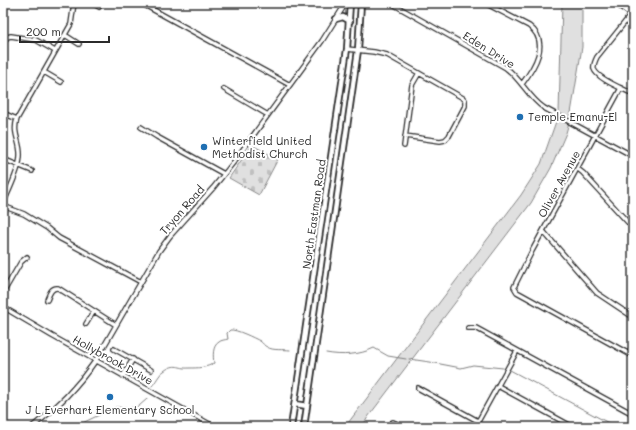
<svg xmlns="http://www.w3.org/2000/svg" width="636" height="430" viewBox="0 0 636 430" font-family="Mali,sans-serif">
  <defs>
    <pattern id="cemetery-stones" width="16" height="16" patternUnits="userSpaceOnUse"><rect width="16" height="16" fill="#e0e0e0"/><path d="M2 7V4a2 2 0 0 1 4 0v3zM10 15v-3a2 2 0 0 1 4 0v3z" fill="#c0c0c0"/></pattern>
  </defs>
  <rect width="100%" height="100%" fill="#fff"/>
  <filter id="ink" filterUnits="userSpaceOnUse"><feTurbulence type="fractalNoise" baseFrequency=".025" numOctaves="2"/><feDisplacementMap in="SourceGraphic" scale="8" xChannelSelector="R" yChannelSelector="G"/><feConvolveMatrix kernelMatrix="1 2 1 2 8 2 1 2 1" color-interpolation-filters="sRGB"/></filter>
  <g filter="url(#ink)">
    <path fill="url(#cemetery-stones)" stroke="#868686" d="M252 145 278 159 259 195 229 178Z"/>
    <path fill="#e0e0e0" stroke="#868686" d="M562 3H582V47L570 119 566 133 551 168 531 203 368 417 362 427H345L521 195 541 164 559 113Z"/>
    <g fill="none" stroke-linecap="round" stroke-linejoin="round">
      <path stroke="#7e7e7e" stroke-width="1" d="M326 353C342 356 360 355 374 348L388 356 406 359
        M409 359 430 362 461 368 473 365 503 368
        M510 370 616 427
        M152 386C156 382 159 374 164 371 176 362 179 369 189 368 197 368 207 368 214 363 213 357 212 346 219 342 221 340 225 340 228 339L227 333 230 330C236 329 254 338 260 341 263 343 264 346 267 347 273 351 283 349 290 350
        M74 427 116 407 128 408 139 406 147 399"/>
      <defs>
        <path id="minor" d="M92 3 99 7
          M141 3 290 85
          M391 3 506 68C521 79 528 97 544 108L633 156
          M485 3 529 26C551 42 534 68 522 84
          M615 3 633 16
          M633 12 597 57C595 61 593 65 594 69 597 79 624 89 633 94
          M65 35 79 44
          M3 44 7 37 11 36 36 40 55 51
          M347 49 374 52 387 55 463 98 465 100V106L449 136 445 140 440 141 405 136
          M44 72 61 82
          M621 88 532 251 514 287 517 292 633 356
          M224 89 268 115
          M3 113 17 119
          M141 127 157 137 224 174
          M404 146 412 85 419 73
          M3 159 32 171
          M578 169 583 173 633 228
          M3 204C8 192 20 169 20 156 21 142 12 134 17 119L71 24 74 3
          M3 206 24 214 47 228 59 238 141 282
          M543 231 597 293 633 317
          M3 293 21 262 27 257
          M47 300C49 295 51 287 58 288L116 325
          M3 307 52 336 215 427
          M86 324 94 311
          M468 328H476L633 414
          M114 349 151 370
          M629 354 633 347
          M123 376 133 359
          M498 386 573 427
          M418 388 478 421
          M32 427C57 408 78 386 96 360L159 251 170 236 213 188 233 163 322 41 346 3
          M388 427 391 423 393 422 404 427
          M475 427 517 351"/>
        <path id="major" d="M336 19 343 17 350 21
          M295 404 307 406
          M291 427 347 49 350 3
          M304 427 358 50 361 3"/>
      </defs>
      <use href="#minor" stroke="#2b2b2b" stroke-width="6"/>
      <use href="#major" stroke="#2b2b2b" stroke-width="8"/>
      <use href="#minor" stroke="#fff" stroke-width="3.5"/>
      <use href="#major" stroke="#fff" stroke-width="4.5"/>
    </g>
  </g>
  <g fill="#1f6fb2" stroke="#fff" stroke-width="1.5">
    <circle cx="520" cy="117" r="4"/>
    <circle cx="204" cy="147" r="4"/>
    <circle cx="110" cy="397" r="4"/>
  </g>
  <g text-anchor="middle" stroke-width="4" stroke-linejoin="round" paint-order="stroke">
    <g font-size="11" fill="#2b2b2b" stroke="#fff">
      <text transform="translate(489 50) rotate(32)" y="4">Eden Drive</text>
      <text transform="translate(559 184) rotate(-61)" y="4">Oliver Avenue</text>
      <text transform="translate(182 210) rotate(-49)" y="4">Tryon Road</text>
      <text transform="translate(314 214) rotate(-82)" y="4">North Eastman Road</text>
      <text transform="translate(113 360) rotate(29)" y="4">Hollybrook Drive</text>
    </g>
    <g font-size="11" fill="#2b2b2b" stroke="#fff" text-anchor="start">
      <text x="528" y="121">Temple Emanu-El</text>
      <text x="212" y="145">Winterfield United<tspan x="212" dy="13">Methodist Church</tspan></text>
      <text x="110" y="414" text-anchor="middle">J L Everhart Elementary School</text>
    </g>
  </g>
  <rect width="636" height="430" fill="none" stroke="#fff" stroke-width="16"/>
  <rect x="8" y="8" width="620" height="414" fill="none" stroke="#2b2b2b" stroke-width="1.5" filter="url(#ink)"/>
  <path d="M20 36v6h89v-6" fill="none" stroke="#2b2b2b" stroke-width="2"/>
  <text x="26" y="36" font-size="12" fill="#2b2b2b" stroke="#ffffff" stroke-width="3" paint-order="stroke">200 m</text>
</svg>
